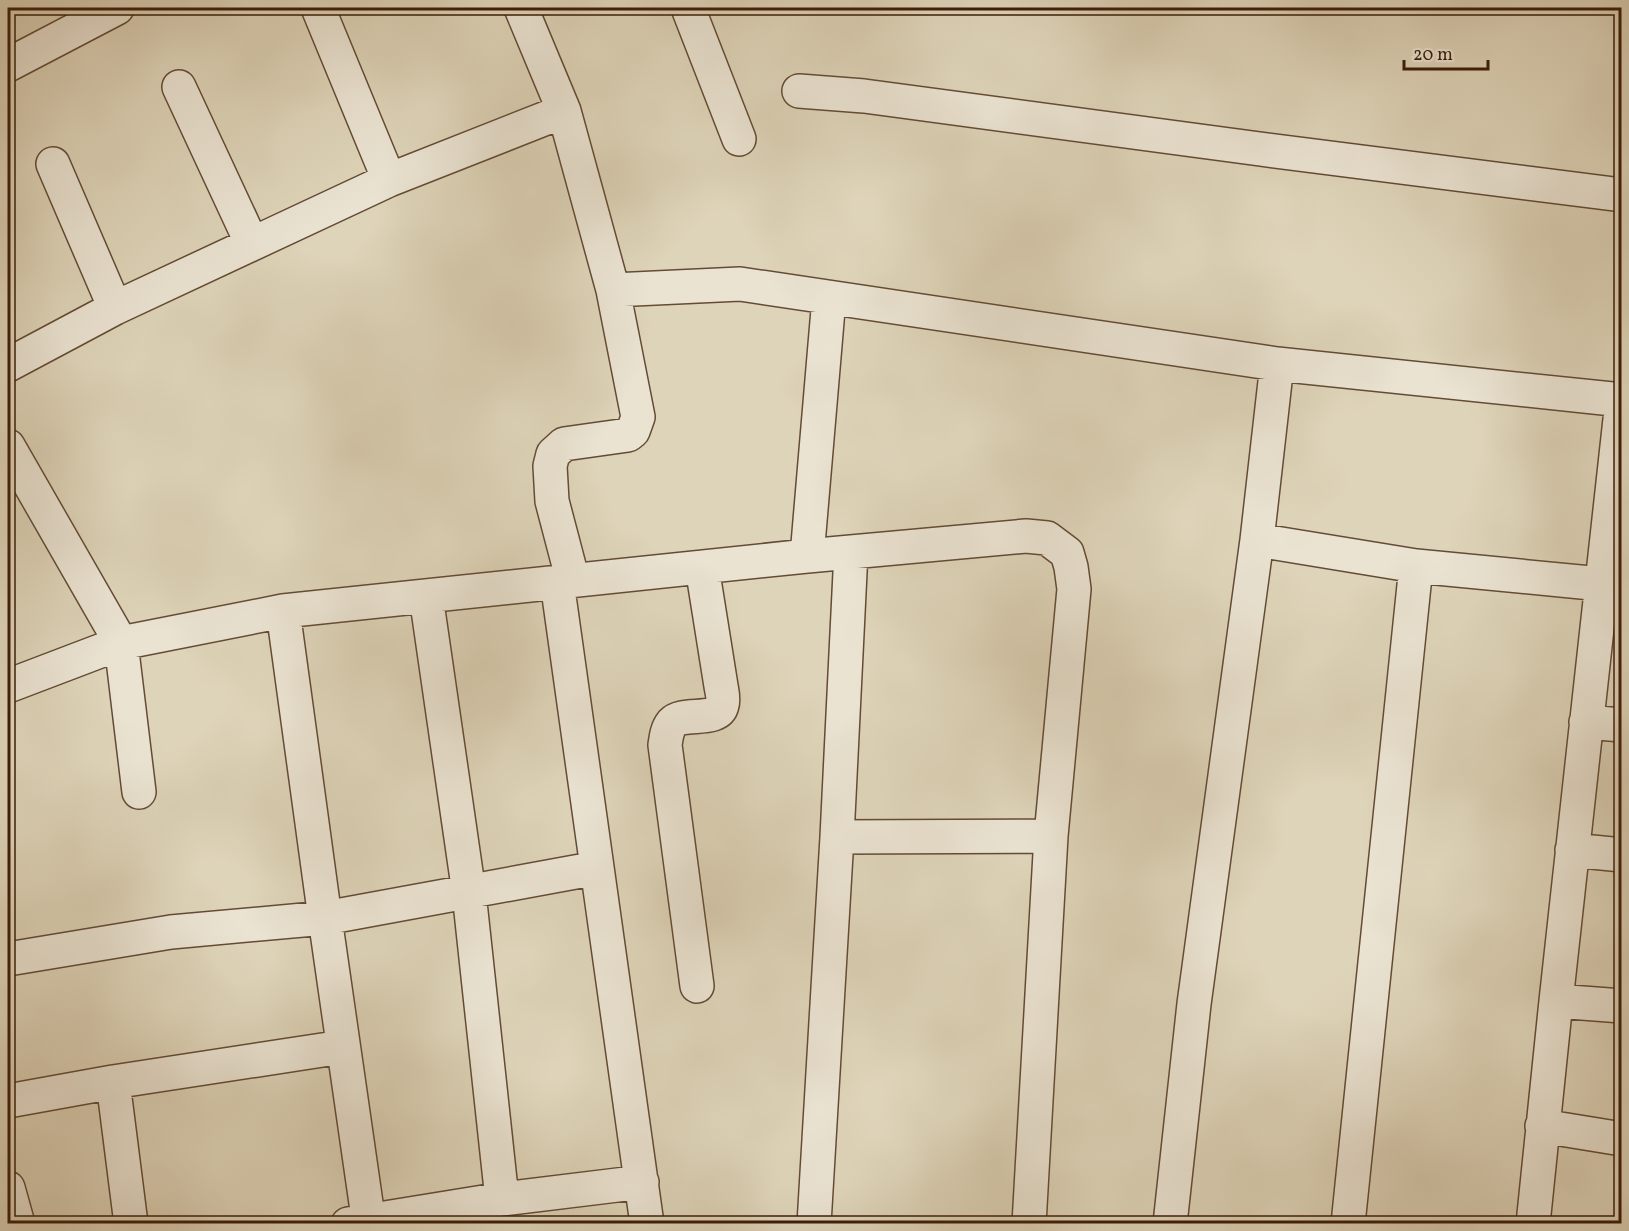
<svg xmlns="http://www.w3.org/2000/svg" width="1629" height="1231" viewBox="0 0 1629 1231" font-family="Vollkorn,serif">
  <rect width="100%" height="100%" fill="#ded4b9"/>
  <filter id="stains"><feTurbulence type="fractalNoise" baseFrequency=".00333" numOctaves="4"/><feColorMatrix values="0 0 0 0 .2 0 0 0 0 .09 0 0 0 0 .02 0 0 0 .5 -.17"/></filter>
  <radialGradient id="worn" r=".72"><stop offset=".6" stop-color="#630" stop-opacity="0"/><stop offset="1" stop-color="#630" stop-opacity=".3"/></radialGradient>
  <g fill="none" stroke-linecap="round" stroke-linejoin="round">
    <defs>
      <path id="minor" d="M318 8 389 180
        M521 8 564 111 613 290 740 284 1277 364
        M688 8 739 139
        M8 65 117 8
        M179 87 252 244
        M799 91 864 96 1260 149 1622 195
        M53 164 115 308
        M8 365 115 308 389 180 564 111
        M8 446 121 643 139 792
        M1257 540 1416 566
        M807 556 829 298
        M573 581 552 501 550 466 553 454 564 444 628 435 633 431 638 417 613 290
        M557 582 647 1224
        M426 596 469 893 502 1199
        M8 686 121 643 283 611 807 556 1026 536 1047 538 1067 553 1071 567 1074 589 1051 836 1029 1224
        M1586 722 1622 725
        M837 837 1051 836
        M1572 850 1622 855
        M8 959 171 932 325 918 283 611
        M697 986 665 745C666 738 667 729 672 723 683 711 718 723 722 705 724 699 722 692 721 686L702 567
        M1556 1001 1622 1006
        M113 1082 131 1224
        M8 1101 113 1082 342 1047
        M1542 1126 1622 1139
        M8 1188 18 1224
        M348 1224 502 1199 642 1182
        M369 1224 325 918 597 868
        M814 1224 837 837 851 552
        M1170 1224 1194 1004 1257 540 1277 364 1622 400
        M1348 1224 1416 566 1622 586
        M1533 1224 1556 1001 1622 401"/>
    </defs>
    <use href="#minor" stroke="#644b35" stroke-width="36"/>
    <use href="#minor" stroke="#eae3d2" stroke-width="33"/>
  </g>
  <rect width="1629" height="1231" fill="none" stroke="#ded4b9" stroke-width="30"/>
  <rect x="9" y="9" width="1611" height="1213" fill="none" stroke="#3c1d09" stroke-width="3"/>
  <rect x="15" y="15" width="1599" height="1201" fill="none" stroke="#3c1d09" stroke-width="1.5"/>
  <path d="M1404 60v9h84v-9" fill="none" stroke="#3c1d09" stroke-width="3"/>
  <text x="1413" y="60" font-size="18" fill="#3c1d09" stroke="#eae3d2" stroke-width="4.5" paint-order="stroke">20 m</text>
  <rect width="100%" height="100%" filter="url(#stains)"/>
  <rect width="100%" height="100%" fill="url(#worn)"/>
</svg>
